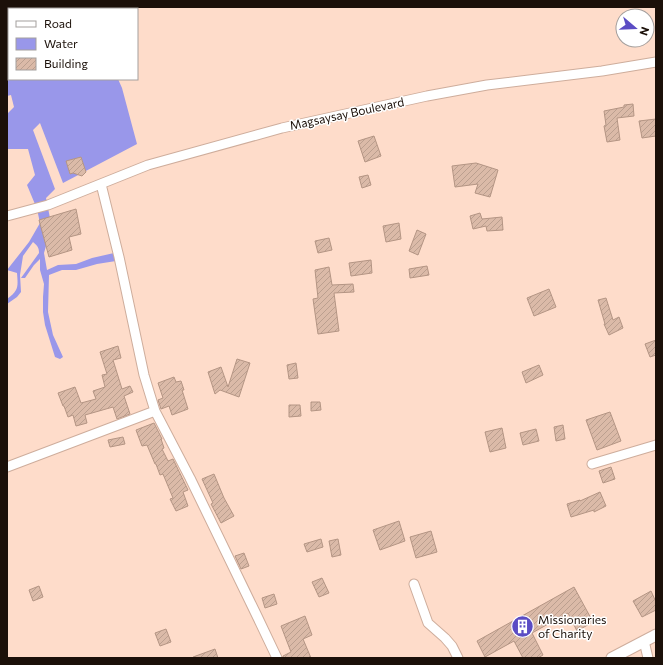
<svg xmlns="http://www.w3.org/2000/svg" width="663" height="665" viewBox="0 0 663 665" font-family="Commissioner,sans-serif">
  <defs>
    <pattern id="building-hatch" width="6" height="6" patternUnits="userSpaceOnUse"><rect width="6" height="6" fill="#dbbaa8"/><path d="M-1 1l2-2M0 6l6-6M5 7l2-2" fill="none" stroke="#bb9f8f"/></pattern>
  </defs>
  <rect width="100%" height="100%" fill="#fedcca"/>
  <path fill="#9997ea" d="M7 7H90L91 9H9V79H118L122 88 137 144 63 183 40 123 33 130 55 189 46 198 53 233 46 246 44 253 47 270 58 265 76 264 92 258 114 253 116 261 97 264 76 270H62L49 275 48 312 53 335 63 357 60 359 55 357 45 325 43 312V297L44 284 40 270V259L34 265 25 278H21L39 253C39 248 38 246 33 242L23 256 20 275 21 292 17 297 7 304V299C19 290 18 287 17 273L7 270 29 242 40 223 37 209 27 185 35 175 28 149H7V114L14 107 11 95 7 96V81L9 80 7 75Z"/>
  <path fill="url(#building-hatch)" stroke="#b49584" d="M633 104 634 116 617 118 620 140 607 142 604 126 606 125 604 111 624 107V105Z
    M656 119V136L642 138 639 121Z
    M374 136 381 156 365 162 358 141Z
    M81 157 86 172 82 176 73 173 70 174 66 161Z
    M476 163 498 170 490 197 475 193 478 184 455 187 452 166Z
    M368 175 371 185 362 188 359 177Z
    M76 209 81 234 69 237 72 250 49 257 39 220Z
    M480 213 482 219 502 217 503 230 487 231 486 226 473 229 470 216Z
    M399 223 401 239 386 242 383 226Z
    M417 230 426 234 418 255 409 251Z
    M329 238 332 250 318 253 315 241Z
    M371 260 372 273 351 276 349 263Z
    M427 266 429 275 410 278 409 269Z
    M329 267 332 285 353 284 354 292 334 293 339 331 318 334 313 299 318 298 315 270Z
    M549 289 556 307 534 316 527 298Z
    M606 298 613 320 619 317 623 328 609 335 604 324H605L598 300Z
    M656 340V355L650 357 645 344Z
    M118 346 121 358 113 360 122 389 130 386 133 392 124 396 130 414 117 419 113 407 85 415 87 423 76 426 73 415 68 417 64 406H63L58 393 75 387 81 403 96 399 93 391 105 387 102 375 107 374 100 352Z
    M237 359 250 363 239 397 220 390 215 394 208 372 221 367 228 387Z
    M296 363 298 378 289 379 287 365Z
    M539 365 543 375 526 383 522 372Z
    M174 377 176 382 181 381 184 390H182L188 409 172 415 169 406 161 409 158 400 163 398 158 383Z
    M311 402H320L321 410 311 411Z
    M289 405H300L301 416 289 417Z
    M610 412 621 441 597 450 586 420Z
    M154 423 162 439H161L164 448 162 449 168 461 173 459 188 490 183 492 188 506 176 511 170 499 173 498 163 474 160 475 156 464H155L147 445 142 446 136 430Z
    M563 425 565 439 556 441 554 427Z
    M502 428 506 448 490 452 485 432Z
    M536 429 539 441 523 445 520 433Z
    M123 437 125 444 110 447 108 440Z
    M611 467 615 479 603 483 599 471Z
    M214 474 224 498 234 516 221 523 211 504 213 503 202 479Z
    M600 492 606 506 594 512V510L571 517 567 504 580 500V501Z
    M399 521 405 541 380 550 373 530Z
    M431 531 437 552 416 558 410 537Z
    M321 539 323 547 307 552 304 544Z
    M338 539 341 555 332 557 329 541Z
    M244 553 249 566 241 569 235 556Z
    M322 578 329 593 319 597 312 582Z
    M39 586 43 597 33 601 29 590Z
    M574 587 593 622 577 631 568 613 532 633 543 655 538 658H523L514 641 485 657 477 641Z
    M651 591 656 602V610L642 617 633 601Z
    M274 594 277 604 265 608 262 598Z
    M305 616 312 635 303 639 311 658H283V656L291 652 281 626Z
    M166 629 171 642 160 646 155 633Z
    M215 649 218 658H193V657Z"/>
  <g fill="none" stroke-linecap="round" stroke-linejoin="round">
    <defs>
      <path id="minor" d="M101 184 119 257 144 375 155 411 190 478 257 616 277 658
        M7 216 48 205 148 165 282 128 427 96 487 85 602 71 656 62
        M592 464 656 445
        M7 467 155 411
        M414 584 428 623 445 638 452 646 458 658
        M644 641 648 658"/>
      <path id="tertiary" d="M612 658 656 635"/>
    </defs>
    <use href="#minor" stroke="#cead9c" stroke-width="11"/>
    <use href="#tertiary" stroke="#cead9c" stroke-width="13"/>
    <use href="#minor" stroke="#fff" stroke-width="9"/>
    <use href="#tertiary" stroke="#fff" stroke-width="11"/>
  </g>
  <defs>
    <symbol id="building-disc" viewBox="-11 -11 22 22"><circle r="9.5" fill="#5b4cc4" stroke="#fff"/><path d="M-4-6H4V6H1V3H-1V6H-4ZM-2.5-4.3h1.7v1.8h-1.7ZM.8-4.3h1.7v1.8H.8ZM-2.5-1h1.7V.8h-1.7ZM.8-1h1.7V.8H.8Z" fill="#fff"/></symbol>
  </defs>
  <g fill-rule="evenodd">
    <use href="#building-disc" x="510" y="614" width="25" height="25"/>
  </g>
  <g text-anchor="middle" stroke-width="3" stroke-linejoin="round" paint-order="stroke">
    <g font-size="12" fill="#1b1009" stroke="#fff">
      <text transform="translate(347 114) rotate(-12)" y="4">Magsaysay Boulevard</text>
    </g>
    <g font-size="12" fill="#1b1009" stroke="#fff" text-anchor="start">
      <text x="538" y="624">Missionaries<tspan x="538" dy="14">of Charity</tspan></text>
    </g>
  </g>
  <rect width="663" height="665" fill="none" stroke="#1b1009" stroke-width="16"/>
  <rect x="8" y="8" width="130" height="72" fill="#ffffff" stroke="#a49f9d"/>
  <rect x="16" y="21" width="20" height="6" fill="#ffffff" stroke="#a49f9d"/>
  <text x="44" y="28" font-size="12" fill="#1b1009">Road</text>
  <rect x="16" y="38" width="20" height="12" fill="#9997ea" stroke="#a49f9d"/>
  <text x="44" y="48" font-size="12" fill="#1b1009">Water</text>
  <rect x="16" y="58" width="20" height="12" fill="url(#building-hatch)" stroke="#a49f9d"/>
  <text x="44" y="68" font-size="12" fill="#1b1009">Building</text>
  <g transform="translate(635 28) rotate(109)"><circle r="19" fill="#ffffff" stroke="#a49f9d"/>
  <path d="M0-3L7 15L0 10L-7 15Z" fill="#5b4cc4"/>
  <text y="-6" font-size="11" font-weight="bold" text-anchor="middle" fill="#1b1009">N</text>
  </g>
</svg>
